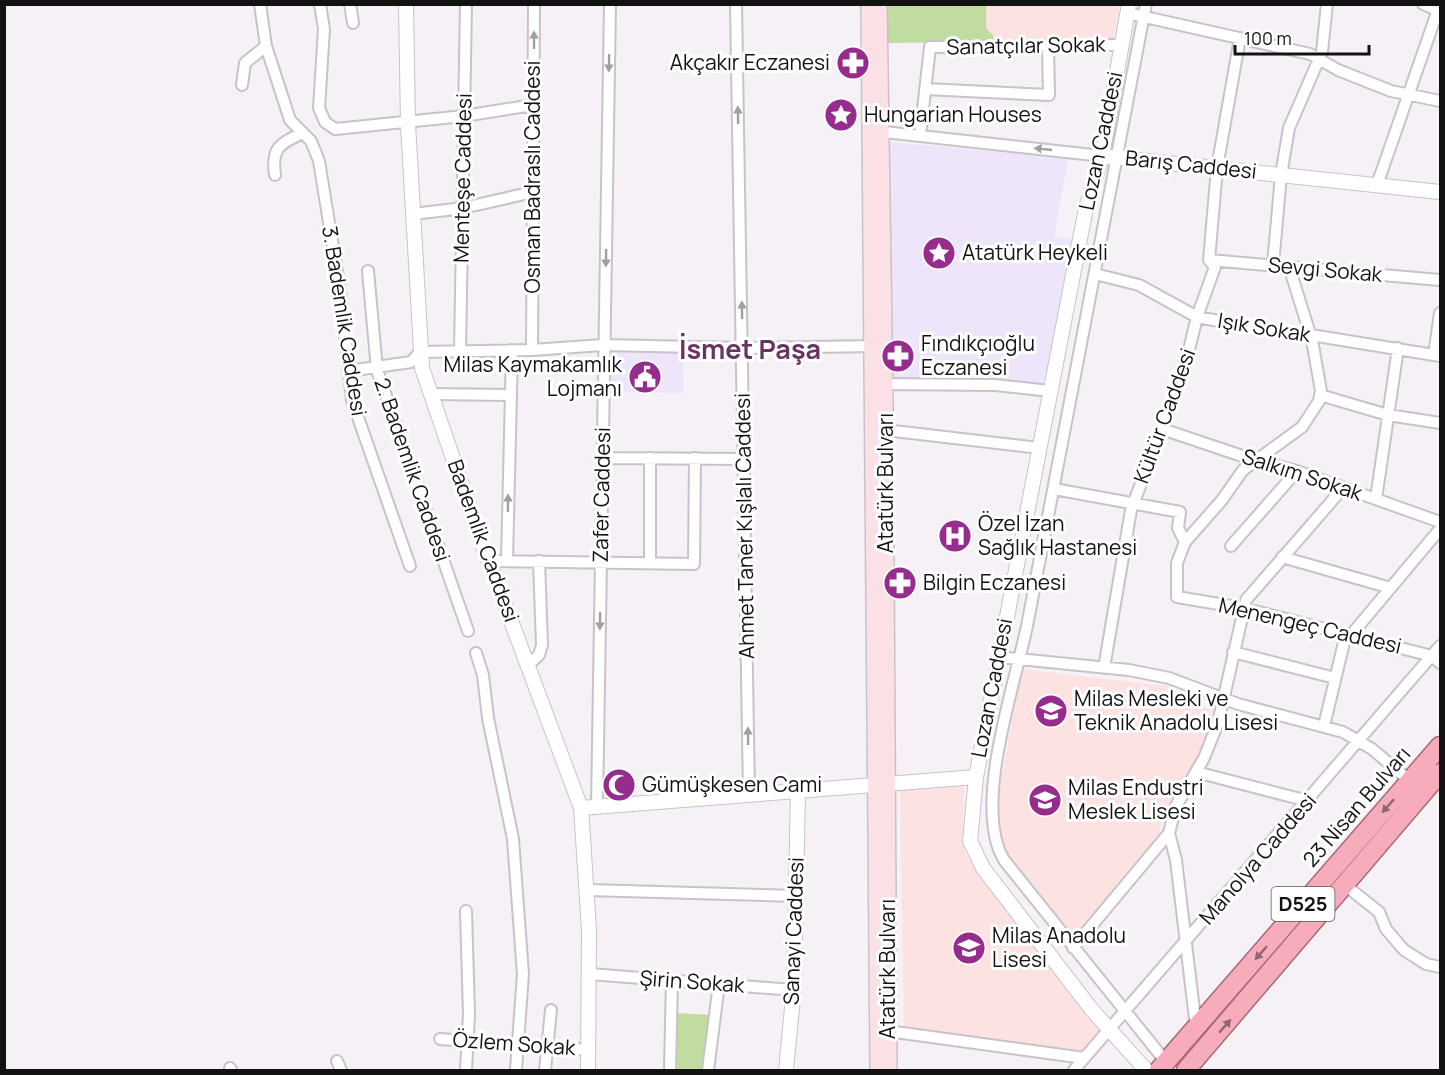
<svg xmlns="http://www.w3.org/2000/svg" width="1445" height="1075" viewBox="0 0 1445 1075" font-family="Manrope,sans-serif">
  <rect width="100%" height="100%" fill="#f6f1f6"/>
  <path fill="#eee5fa" d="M889 142 1068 158 1054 237 1074 239 1043 386 985 380 892 378Z
    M607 348H684L683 393 607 392Z"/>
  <path fill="#fde2e2" d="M986 5H1120L1113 42H994L993 35 986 28Z
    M1022 669 1167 686 1213 711 1204 747 1159 828 1161 836 1080 934 1068 933 1011 861 998 838 997 801Z
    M965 783 962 840 966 855 1101 1029 1083 1050 1071 1052 904 1028 900 788Z"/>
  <path fill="#c0dc9e" d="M888 5H986V28L993 35 994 42 888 43Z
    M676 1013 710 1015 703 1070H675Z"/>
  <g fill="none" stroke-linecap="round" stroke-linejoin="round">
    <defs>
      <path id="minor" d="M260 4 266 46 290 120 311 141 319 161 340 290 352 400 410 566
        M320 4 324 29 319 108 325 122 335 129 464 116 533 105
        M350 4 353 23
        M736 4 749 795
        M1146 4 1027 626C1015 684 972 807 1004 860L1166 1062
        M1327 4 1322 52 1289 128 1281 175 1273 265 1290 270 1312 340 1321 391 1319 401 1302 427 1243 470 1222 500 1185 542 1177 563V597L1243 608 1432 656 1440 663
        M1423 4 1438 10
        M1127 13 1310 54 1338 70 1391 91 1440 101
        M242 85 245 63 266 46
        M925 89 1049 95 1048 45
        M875 131 1102 156
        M920 136 930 47 1122 45
        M275 175C271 148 280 143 303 133
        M1377 185 1440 4
        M413 214 463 208 533 192
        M1209 260 1440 280
        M368 271 377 370 468 631
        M1095 274 1139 285 1197 317 1296 335H1311L1440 356
        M532 350 534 4
        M460 351 466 4
        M1434 355 1440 313
        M348 371 411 362 420 352 532 350 603 345 742 348 876 346
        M880 384 995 385 1050 391
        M430 394 511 395
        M1320 395 1388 415 1440 423
        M1162 429 1254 460 1297 471 1440 522
        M885 430 1039 448
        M603 458 744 459
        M1054 489 1180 512 1178 528 1185 542
        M1376 499 1398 348
        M1231 546 1297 471
        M1282 557 1391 588
        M489 561 694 564 695 458
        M507 561 512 350
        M650 563V458
        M1351 635 1440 529
        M1233 652 1335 678
        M476 653 483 675 488 718 513 839 523 974 516 1070
        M998 657 1129 670 1169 678 1238 704 1343 732 1372 749 1410 781
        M528 665 539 655 542 645 539 561
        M1104 668 1131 510 1184 370 1197 317 1215 267 1209 260 1217 168 1240 38
        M1324 726 1346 634
        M1196 772 1308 801
        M597 807 610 4
        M1169 833 1176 860 1196 1027
        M1345 885 1379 912 1386 929 1404 950 1426 964 1440 967
        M588 890 796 896
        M1073 948 1169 833 1176 806 1204 758 1218 723 1246 600 1343 488
        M590 974 793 990
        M888 1031 1084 1058
        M440 1039 589 1050
        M337 1061 341 1070
        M230 1068 231 1070
        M466 1070 469 1014 466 911
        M545 1070 551 1010
        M670 1070 672 980
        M708 1070 719 984
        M1074 1070 1440 646"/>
      <path id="tertiary" d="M406 4 408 124 422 368 483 546 581 808 589 929 588 1070
        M1129 4 1102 156 1086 208 976 777 970 841 983 868 1092 1010 1146 1070
        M1102 156 1440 192
        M581 808 976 777
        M786 1070 794 987 798 791"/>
      <path id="secondary" d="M879 4 885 398 889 1070
        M869 7 878 1070"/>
      <path id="trunk" d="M1159 1070 1440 746
        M1186 1070 1440 773"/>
    </defs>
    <use href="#minor" stroke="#c8c3c8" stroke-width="14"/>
    <use href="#tertiary" stroke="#c8c3c8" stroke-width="16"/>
    <use href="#secondary" stroke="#c8c3c8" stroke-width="18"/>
    <use href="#trunk" stroke="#a56974" stroke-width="21"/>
    <use href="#minor" stroke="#fff" stroke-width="10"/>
    <use href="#tertiary" stroke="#fff" stroke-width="14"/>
    <use href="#secondary" stroke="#fbe0e5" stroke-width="15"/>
    <use href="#trunk" stroke="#f6acba" stroke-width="18"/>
  </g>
  <defs><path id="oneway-solid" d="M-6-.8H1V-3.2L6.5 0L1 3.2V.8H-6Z" transform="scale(1.5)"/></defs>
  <g fill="#a1a0a1">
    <use href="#oneway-solid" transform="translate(534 40) rotate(-90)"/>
    <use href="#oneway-solid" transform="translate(609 63) rotate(91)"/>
    <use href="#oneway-solid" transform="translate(738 115) rotate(-91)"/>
    <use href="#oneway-solid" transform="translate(1043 149) rotate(-174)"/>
    <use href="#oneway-solid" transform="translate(606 258) rotate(91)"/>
    <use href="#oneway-solid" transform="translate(742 310) rotate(-91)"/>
    <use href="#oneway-solid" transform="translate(508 503) rotate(-89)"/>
    <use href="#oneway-solid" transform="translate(600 621) rotate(91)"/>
    <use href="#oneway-solid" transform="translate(748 736) rotate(-91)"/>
  </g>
  <g fill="#90676f">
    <use href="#oneway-solid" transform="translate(1388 806) rotate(131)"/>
    <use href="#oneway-solid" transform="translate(1261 953) rotate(131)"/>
    <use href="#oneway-solid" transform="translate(1225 1026) rotate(-49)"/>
  </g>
  <defs>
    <symbol id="pharmacy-disc" viewBox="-11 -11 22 22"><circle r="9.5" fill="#962c8e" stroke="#fff"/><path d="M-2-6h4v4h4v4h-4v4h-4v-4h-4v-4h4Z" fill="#fff"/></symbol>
    <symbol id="sight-disc" viewBox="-11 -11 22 22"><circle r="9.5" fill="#962c8e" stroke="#fff"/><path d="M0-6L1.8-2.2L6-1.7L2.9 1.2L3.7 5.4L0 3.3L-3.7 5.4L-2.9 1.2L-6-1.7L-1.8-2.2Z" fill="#fff"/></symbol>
    <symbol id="civic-disc" viewBox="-11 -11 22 22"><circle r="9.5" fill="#962c8e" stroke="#fff"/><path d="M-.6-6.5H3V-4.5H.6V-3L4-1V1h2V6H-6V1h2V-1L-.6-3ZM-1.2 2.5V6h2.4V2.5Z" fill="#fff"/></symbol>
    <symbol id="hospital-disc" viewBox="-11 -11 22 22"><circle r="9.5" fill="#962c8e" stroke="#fff"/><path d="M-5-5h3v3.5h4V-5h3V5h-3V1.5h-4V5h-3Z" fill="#fff"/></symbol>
    <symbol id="school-disc" viewBox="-11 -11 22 22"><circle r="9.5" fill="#962c8e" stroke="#fff"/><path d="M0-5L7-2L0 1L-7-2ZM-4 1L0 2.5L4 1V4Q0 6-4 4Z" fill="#fff"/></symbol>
    <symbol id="mosque-disc" viewBox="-11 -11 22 22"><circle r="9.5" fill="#962c8e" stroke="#fff"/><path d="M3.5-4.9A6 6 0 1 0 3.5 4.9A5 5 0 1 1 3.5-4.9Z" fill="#fff"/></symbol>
  </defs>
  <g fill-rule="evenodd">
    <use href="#pharmacy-disc" x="834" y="44" width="38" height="38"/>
    <use href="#sight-disc" x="822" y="96" width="38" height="38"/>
    <use href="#sight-disc" x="920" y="234" width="38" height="38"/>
    <use href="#pharmacy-disc" x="879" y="337" width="38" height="38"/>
    <use href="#civic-disc" x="626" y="358" width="38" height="38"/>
    <use href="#hospital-disc" x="936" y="517" width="38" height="38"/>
    <use href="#pharmacy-disc" x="881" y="564" width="38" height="38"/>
    <use href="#school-disc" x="1032" y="692" width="38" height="38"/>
    <use href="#mosque-disc" x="600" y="766" width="38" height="38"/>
    <use href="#school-disc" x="1026" y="781" width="38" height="38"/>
    <use href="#school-disc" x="950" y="929" width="38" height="38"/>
  </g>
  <g text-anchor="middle" stroke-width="6" stroke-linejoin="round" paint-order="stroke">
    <rect fill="#fff" stroke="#5a595a" stroke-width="1.5" x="1271.5" y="887" width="63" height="34" rx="4.5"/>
    <g font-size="20" font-weight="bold" fill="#131213">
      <text x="1303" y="911">D525</text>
    </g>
    <g font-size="21" fill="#131213" stroke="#fff">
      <text transform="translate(1026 46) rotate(-1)" y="7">Sanatçılar Sokak</text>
      <text transform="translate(1101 141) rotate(-78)" y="7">Lozan Caddesi</text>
      <text transform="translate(1191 165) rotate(6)" y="7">Barış Caddesi</text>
      <text transform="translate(533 177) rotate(-90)" y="7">Osman Badraslı Caddesi</text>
      <text transform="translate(463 178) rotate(-89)" y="7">Menteşe Caddesi</text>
      <text transform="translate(1325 270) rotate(5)" y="7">Sevgi Sokak</text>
      <text transform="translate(344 321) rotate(81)" y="7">3. Bademlik Caddesi</text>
      <text transform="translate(1264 328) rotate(9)" y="7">Işık Sokak</text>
      <text transform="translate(1165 416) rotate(-70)" y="7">Kültür Caddesi</text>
      <text transform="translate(412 470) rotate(71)" y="7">2. Bademlik Caddesi</text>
      <text transform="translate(1302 475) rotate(18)" y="7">Salkım Sokak</text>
      <text transform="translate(886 483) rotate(-90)" y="7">Atatürk Bulvarı</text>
      <text transform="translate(602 495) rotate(-89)" y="7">Zafer Caddesi</text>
      <text transform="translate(745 526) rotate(-91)" y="7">Ahmet Taner Kışlalı Caddesi</text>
      <text transform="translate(483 541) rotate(70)" y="7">Bademlik Caddesi</text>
      <text transform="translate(1310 626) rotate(13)" y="7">Menengeç Caddesi</text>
      <text transform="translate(992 688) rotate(-79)" y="7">Lozan Caddesi</text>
      <text transform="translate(1357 807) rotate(-49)" y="7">23 Nisan Bulvarı</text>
      <text transform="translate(1258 859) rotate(-49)" y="7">Manolya Caddesi</text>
      <text transform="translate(794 931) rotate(-88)" y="7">Sanayi Caddesi</text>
      <text transform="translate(888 969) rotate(-90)" y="7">Atatürk Bulvarı</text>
      <text transform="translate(692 982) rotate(4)" y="7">Şirin Sokak</text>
      <text transform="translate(514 1044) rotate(4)" y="7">Özlem Sokak</text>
    </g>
    <g font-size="21" fill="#131213" stroke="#fff" text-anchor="start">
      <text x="830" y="70" text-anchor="end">Akçakır Eczanesi</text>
      <text x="864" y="122">Hungarian Houses</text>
      <text x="962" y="260">Atatürk Heykeli</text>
      <text x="921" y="351">Fındıkçıoğlu<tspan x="921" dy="24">Eczanesi</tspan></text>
      <text x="622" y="372" text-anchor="end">Milas Kaymakamlık<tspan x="622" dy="24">Lojmanı</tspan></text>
      <text x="978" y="531">Özel İzan<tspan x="978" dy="24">Sağlık Hastanesi</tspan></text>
      <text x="923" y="590">Bilgin Eczanesi</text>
      <text x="1074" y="706">Milas Mesleki ve<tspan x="1074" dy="24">Teknik Anadolu Lisesi</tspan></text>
      <text x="642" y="792">Gümüşkesen Cami</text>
      <text x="1068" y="795">Milas Endustri<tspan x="1068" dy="24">Meslek Lisesi</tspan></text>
      <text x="992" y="943">Milas Anadolu<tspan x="992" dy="24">Lisesi</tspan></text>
    </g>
    <g font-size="27" font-weight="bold" fill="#683362" stroke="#fff">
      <text x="750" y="359">İsmet Paşa</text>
    </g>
  </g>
  <rect width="1445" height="1075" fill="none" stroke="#131213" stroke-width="12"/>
  <path d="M1235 45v9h134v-9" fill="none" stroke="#131213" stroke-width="3"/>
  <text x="1244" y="45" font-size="18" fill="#131213" stroke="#ffffff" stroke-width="4.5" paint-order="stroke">100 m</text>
</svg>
